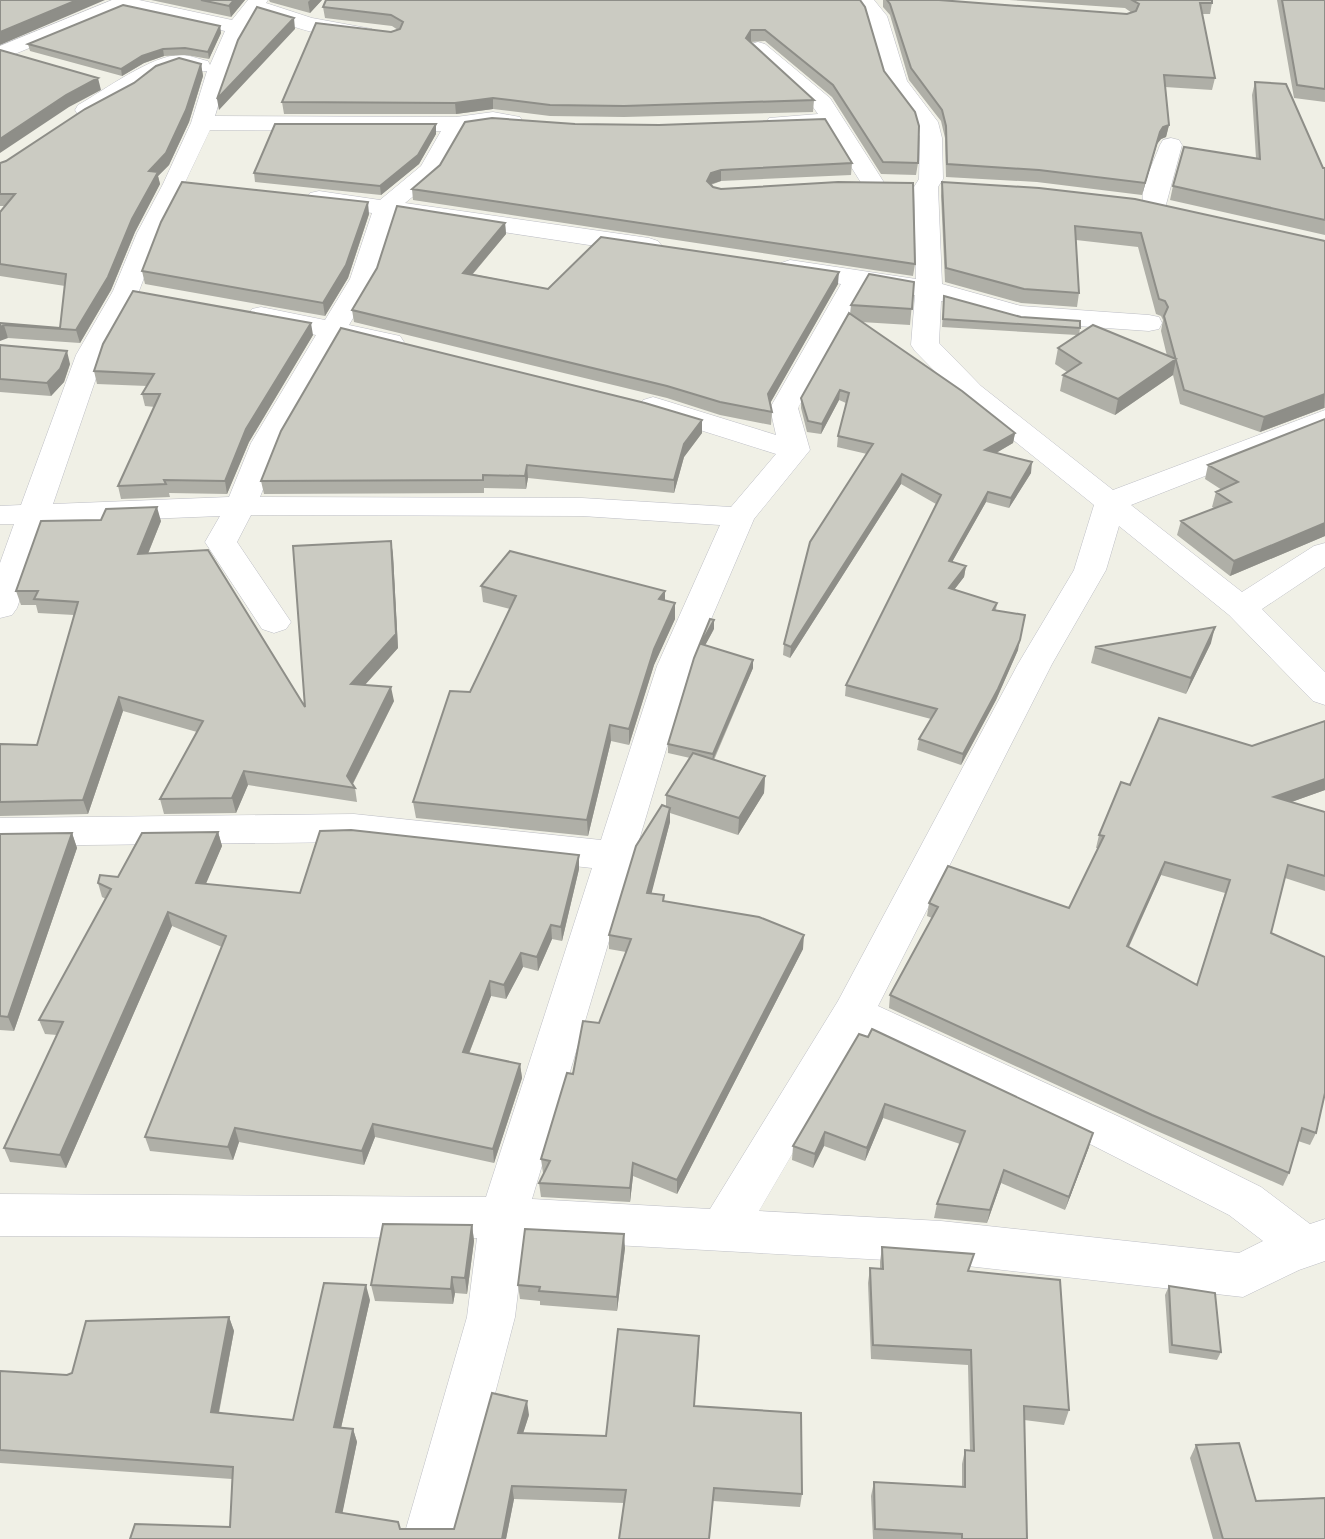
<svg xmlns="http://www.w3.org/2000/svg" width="1325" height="1539" viewBox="0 0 1325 1539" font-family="'Open Sans',sans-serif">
  <rect width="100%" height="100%" fill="#f0f0e6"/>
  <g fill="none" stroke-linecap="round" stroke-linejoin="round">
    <defs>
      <path id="street" d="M112 0H139L232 20 248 0H268L266 3 312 18 372 29 375 33 372 37C343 45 286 25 258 14 235 43 226 81 215 116L456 117 493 112 520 117 523 122 520 127 512 129 493 126 464 130 439 175 405 203 649 238 658 241 662 246 658 251 649 254 396 216 376 279 349 325 400 336 404 342 400 348 390 350 341 340 281 443 260 497 582 498 731 507 776 454 643 412 639 406 643 400 653 397 663 400 776 435 770 408 841 284 781 273 777 268 781 263 790 260 916 279 914 187 919 179 920 138 916 123 885 82 867 17 853 0H874L887 16 907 81 938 122 942 138 943 179 938 187 942 284 1021 306 1149 315 1159 317 1162 323 1159 329 1149 331 1020 322 941 301 939 343 981 386 1113 490 1325 410V429L1131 505 1242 592 1314 546 1325 543V567L1262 609 1325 672V705L1313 701 1229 615 1119 526 1106 570 1052 664 878 1006 1124 1119 1261 1187 1310 1224 1325 1219V1261L1299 1270 1243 1297 941 1263 524 1240 515 1317 457 1539H403L467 1317 477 1238 0 1236V1194L486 1197 592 868 354 842 0 846V818L354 814 601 840 657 666 720 525 582 516 251 515 237 542 291 622 286 629 274 633 262 629 205 542 220 516 46 523 17 608 12 615 0 618V563L14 524H0V506L21 505 76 355 113 291 137 233 163 184 191 123 207 71C197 73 190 67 180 68 174 68 165 72 159 74 136 83 106 122 78 115L75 110 78 105C103 91 153 54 181 55 189 55 199 59 208 61L210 65 225 31 124 9 10 56 0 58V46ZM210 130 441 131 421 166 380 200 319 191 310 193 307 198 310 203 319 205 372 213 350 279 325 320 261 307 252 309 248 315 252 321 316 335 251 443 229 497 53 504 104 355 139 291 161 233ZM865 287 915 295 911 345 915 351 961 398 1094 505 1074 570 1018 664 838 1001 710 1209 532 1199 691 666 754 519 810 450 798 408ZM861 1036 1092 1145 1229 1215 1263 1241 1239 1253 941 1221 759 1211Z
        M758 42 765 44 830 98 885 184 881 189H865L826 127 769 128 766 123 769 118 818 114 813 107 751 52 748 48 751 44Z
        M1171 138 1179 140 1182 145 1164 212 1155 214 1146 212C1135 196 1154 162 1160 145L1163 140Z"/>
    </defs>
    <use href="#street" stroke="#bdbec5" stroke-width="1"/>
    <use href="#street" fill="#fff" fill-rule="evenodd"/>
  </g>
  <path fill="#afafa7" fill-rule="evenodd" d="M151 0H245L231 17Z
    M269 0H322L310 13 270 2Z
    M860 0 884 71 918 163 916 175 881 174 832 97 765 41 751 42 814 100 813 112 624 117 550 116 493 109 456 114H284L282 102 391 32 398 30 392 26 325 18 323 7Z
    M883 0H939L1127 14 1132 13 1125 8 1009 0H1212V3L1210 14H1202L1215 78 1212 90 1165 87 1169 125 1166 137 1161 139 1157 144 1142 195 1037 182 946 177 945 138 941 121 909 80 890 15 883 7Z
    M1277 0H1325V102L1294 98Z
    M220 26 221 33 209 59 186 55 164 56 144 63 122 76 30 51 28 44Z
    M201 64 203 76 189 122 169 165 158 176 160 184 135 232 111 290 80 343 8 338 0 323 60 328 65 286 0 276V212L5 206H0V163L6 161Z
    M1255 82 1323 168H1325V235L1170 200 1173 186 1256 158 1252 95Z
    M436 124V134L419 164 381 195 255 182 254 173Z
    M575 124 852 163 851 175 721 181 711 185 713 187 915 264 913 276 413 200 412 189Z
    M942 182 1325 241V408H1324L1260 432 1180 404 1173 375 1115 415 1060 391 1063 375 1067 372 1055 364 1058 348 1077 335 942 327 944 296 1021 317 1080 328 1079 335 1167 356 1161 331 1163 320 1161 316 1156 314 1138 247 1076 240 1079 293 1077 307 1021 303 945 282 941 196Z
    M369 214 348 278 325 316 145 284 142 271Z
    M505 223 506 234 473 274 548 289 838 284 770 403 772 412 771 425 720 415 667 398 354 322 352 310 377 268Z
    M914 282 910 325 861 322 1015 433 1013 443 996 453 1031 473 1009 508 986 502 952 562 966 566 964 577 954 590 997 603 996 610 1018 650 996 700 961 765 917 750 919 739 931 719 845 696 846 685 936 504 901 484 790 658 783 655 784 644 867 454 837 447 838 436 846 403 839 400 821 434 807 432 801 408V398L850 314 851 305Z
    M313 335 249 442 227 494 169 493 170 497 121 499 118 486 155 407 145 406 142 394 147 386 97 384 94 371Z
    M0 345 70 364 64 382 51 396 0 392Z
    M1325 419V536L1230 576 1177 535 1181 521 1214 508 1212 507 1216 492 1222 490 1205 479 1208 465Z
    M702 420V433L684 457 674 493 528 478 526 489 484 488V493L264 494 261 481Z
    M161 521 148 554 305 707 391 541 393 555 398 648 365 685 394 701 353 784 355 788 357 802 248 785 236 813 164 814 160 799 197 732 123 711 88 814 0 816V744L37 745 74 615 38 613 36 605H21L16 591Z
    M481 586 665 601 675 619 654 665 629 745 611 741 588 836 416 818 413 802 470 692 510 609 483 602Z
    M714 629 705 645 753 668 714 760 765 776 764 793 738 835 670 813V822L651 893 664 895V901L803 949 677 1194 633 1176 630 1202 541 1197 539 1183 544 1173H543L541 1159 573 1074 599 1023 626 952 609 949V935L666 807V795L690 758 668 753V744L694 658Z
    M1211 643 1186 694 1091 663 1095 647Z
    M1130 785 1325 790 1291 802 1325 812V891L1285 878 1271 933 1316 1133 1310 1145 1298 1141 1289 1173 1283 1186 1148 1127 889 1008 890 995 932 918 927 916 929 903 1069 908 1098 848H1096L1099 835ZM1161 875 1225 893 1197 985 1129 947Z
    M218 832 222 846 205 884 300 893 579 869 562 941 552 939 538 971 523 967 506 999 491 996 469 1054 520 1064 522 1078 494 1163 375 1137 364 1165 239 1142 233 1160 150 1151 145 1137 222 947 172 926 66 1168 10 1162 4 1148 57 1035 45 1034 39 1020 106 899 102 897 98 883 118 877Z
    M72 833 77 848 14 1031 0 1030V834Z
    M859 1034 1089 1147 1065 1210 1001 1183 987 1223 934 1218 937 1204 960 1144 883 1118 865 1161 824 1146 813 1168 792 1160 793 1146Z
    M472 1225 474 1241 467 1294 455 1293 453 1304 375 1301 371 1285Z
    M882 1247 970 1271 1069 1410 1064 1425 1024 1420 1027 1539H873L871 1496 874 1482 962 1486V1464L965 1450H970L968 1365 871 1359 868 1283 870 1268H880V1262Z
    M625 1248 617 1311 540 1305V1301L520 1299 518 1285Z
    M1169 1286 1221 1352 1217 1360 1169 1353 1165 1295Z
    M370 1300 341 1428 353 1429 357 1442 342 1513 400 1529H454L529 1415 523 1433 606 1436 699 1350 694 1406 802 1494 800 1507 713 1501 624 1503 514 1499 506 1539H130L230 1527 232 1479 0 1463V1371L67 1375 229 1317 234 1331 219 1413 293 1420Z
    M1196 1445 1256 1501 1325 1539H1213L1190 1458Z"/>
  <path fill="#8e8e88" d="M77 0H105L0 45V32Z
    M234 0H245L231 17 229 6Z
    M310 0H322L310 13 308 2Z
    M294 18 295 29 219 110 217 99Z
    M220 26 221 33 209 59 208 52Z
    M751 30V41L746 50V38Z
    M163 49 164 56 144 63 122 76 121 69 142 56Z
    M201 64 203 76 189 122 169 165 158 176 160 184 135 232 111 290 80 343 76 330 149 171Z
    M98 78 101 90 69 107 0 153V139L66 95Z
    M493 98V109L456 114 455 103Z
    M436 124V134L419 164 381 195 380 186Z
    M1169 125 1166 137 1161 139 1157 144 1142 195 1145 183 1160 132 1163 127Z
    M721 170V181L711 184 707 193V181L711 173Z
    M368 202 369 214 348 278 325 316 323 303Z
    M505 223 506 234 464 284 463 273Z
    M839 272 838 284 768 407V394Z
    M311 323 313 335 249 442 227 494 225 481 246 429Z
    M4 325 8 338 0 341V327Z
    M67 351 70 364 64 382 51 396 47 383Z
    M1176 359 1173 375 1115 415 1118 399Z
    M840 390 839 400 821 434 822 424Z
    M1325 394 1324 408 1260 432 1264 417Z
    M702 420V433L684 457 674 493V480L684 444Z
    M1015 433 1013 443 984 460 985 450Z
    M1032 462 1031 473 1009 508 1011 498Z
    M527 465 528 478 526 489 525 476Z
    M902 474 901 484 790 658 791 647Z
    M988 492 986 502 947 571 949 561Z
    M157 507 161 521 142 568 138 554Z
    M1325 523V536L1230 576 1234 561Z
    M391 541 393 555 398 648 353 698 351 684Z
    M966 566 964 577 947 599 949 588Z
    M665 591V607L659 599Z
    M675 603V619L654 665 629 745V729L654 649Z
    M1025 615 1018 650 996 700 961 765 963 754Z
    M714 620V629L701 653V644Z
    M1215 627 1211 643 1186 694 1191 678Z
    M753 660V668L712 762 713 754Z
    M391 687 394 701 351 787 347 776Z
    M119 697 123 711 88 814 83 800Z
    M610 725 611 741 588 836 587 820Z
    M244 771 248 785 236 813 232 798Z
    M765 776 764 793 738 835 739 818Z
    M1325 779V790L1269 810 1274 797Z
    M670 808V822L648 907 647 893Z
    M218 832 222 846 200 898 196 883Z
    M72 833 77 848 14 1031 8 1017Z
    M579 855V869L562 941 561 927Z
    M1165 862 1161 875 1123 959 1127 946Z
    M168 912 172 926 66 1168 60 1155Z
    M551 925 552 939 538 971 537 957Z
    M804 935 803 949 677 1194V1180Z
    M521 953 523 967 506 999 504 985Z
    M490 981 491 996 464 1066 463 1052Z
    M520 1064 522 1078 494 1163 493 1149Z
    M885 1104 883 1118 865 1161 867 1148Z
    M373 1124 375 1137 364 1165 362 1151Z
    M235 1128 239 1142 233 1160 228 1147Z
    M825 1132 824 1146 813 1168 815 1154Z
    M1093 1133 1089 1147 1065 1210 1069 1197Z
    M633 1163V1176L630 1202V1188Z
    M1004 1170 1001 1183 987 1223 990 1210Z
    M472 1225 474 1241 467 1294 465 1278Z
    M624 1234 625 1248 617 1311V1297Z
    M452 1277 455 1293 453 1304 451 1289Z
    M366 1285 370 1300 338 1441 334 1427Z
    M229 1317 234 1331 216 1426 211 1412Z
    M527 1401 529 1415 519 1446 518 1433Z
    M353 1429 357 1442 340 1525 336 1512Z
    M512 1486 514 1499 506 1539H502Z"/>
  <path fill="#cbcbc2" stroke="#8e8e88" stroke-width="2" fill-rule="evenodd" d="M0 0H77L0 32Z
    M201 0H234L229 6Z
    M326 0H860L865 7 884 71 915 112 919 126 918 163 883 162 833 85 765 30H751L746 38 814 100 624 106 550 105 493 98 455 103 282 102 316 23 391 32 400 29 403 22 391 15 323 7Z
    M887 0H939L1127 14 1136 11 1139 4 1132 0H1212V3H1200L1215 78 1164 75 1169 125 1163 127 1160 132 1145 183 1039 170 947 164 946 126 942 110 911 68 890 4Z
    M1282 0H1325V89L1297 85Z
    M123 5 220 26 208 52 185 48 163 49 142 56 121 69 28 44Z
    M257 7 294 18 217 99 238 40Z
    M0 50 98 78 66 95 0 139Z
    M179 58 201 64 186 110 166 153 149 171 158 172 132 219 108 277 76 330 4 325 0 327V323L60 328 66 274 0 264V212L15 194H0V163L6 161 85 109 134 83 156 66Z
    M1255 82 1286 84 1323 168H1325V220L1173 186 1184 147 1260 159Z
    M492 118 575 124 659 125 825 119 852 163 721 170 711 173 707 181 713 187 721 189 838 182 913 183 915 264 412 189 440 165 465 122Z
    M275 124H436L418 155 380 186 254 173Z
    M182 182 368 202 346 265 323 303 142 271 161 222Z
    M942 182 1039 188 1135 199 1325 241V394L1264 417 1184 390 1164 316 1168 307 1165 301 1159 299 1141 233 1075 226 1079 293 1024 289 946 268Z
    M397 206 505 223 463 273 548 289 601 237 839 272 768 394 772 412 720 402 667 386 352 310 377 268Z
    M869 274 914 282 912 309 851 305Z
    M133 291 311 323 246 429 225 481 164 480 166 484 118 486 160 394H142L154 374 94 371 103 344Z
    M944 296 1021 317 1080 321V328L943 319Z
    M849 313 962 391 1015 433 985 450 1032 462 1011 498 988 492 949 561 966 566 949 588 997 603 993 610 1025 615 1020 640 998 689 963 754 919 739 937 709 846 685 941 495 902 474 791 647 784 644 810 542 873 444 838 436 849 393 840 390 822 424 808 421 801 398Z
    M1093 325 1176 359 1118 399 1063 375 1081 363 1058 348Z
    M341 328 645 403 702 420 684 444 674 480 527 465 525 476 483 475V480L261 481 281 431Z
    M0 345 67 351 60 369 47 383 0 379Z
    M1325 419V523L1234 561 1181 521 1231 502 1216 492 1238 482 1208 465Z
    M157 507 138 554 208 550 305 707 293 546 391 541 396 634 351 684 391 687 347 776 355 788 244 771 232 798 160 799 203 721 119 697 83 800 0 802V744L37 745 78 602 34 599 38 591H16L41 521 101 520 106 509Z
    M510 551 665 591 659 599 675 603 654 649 629 729 610 725 587 820 413 802 450 691 470 692 516 596 481 586Z
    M710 619 714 620 701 644 753 660 713 754 668 744 694 658Z
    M1215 627 1191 678 1095 647Z
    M1159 718 1252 746 1325 721V779L1274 797 1325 812V876L1288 865 1271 933 1325 957V1093L1316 1133 1302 1128 1289 1173 1152 1115 890 995 938 907 929 903 948 866 1069 908 1104 836 1099 835 1121 782 1130 785ZM1165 862 1230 880 1197 985 1127 946Z
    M693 753 765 776 739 818 666 795Z
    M662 805 670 808 647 893 664 895 663 901 759 917 804 935 677 1180 633 1163 630 1188 539 1183 550 1161 541 1159 567 1073 573 1074 583 1021 599 1023 631 939 609 935 636 846Z
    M351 830 579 855 561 927 551 925 537 957 521 953 504 985 490 981 463 1052 520 1064 493 1149 373 1124 362 1151 235 1128 228 1147 145 1137 226 936 168 912 60 1155 4 1148 63 1022 39 1020 111 889 98 883 100 875 118 877 142 833 218 832 196 883 300 893 320 831Z
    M72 833 8 1017 0 1016V834Z
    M872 1029 1093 1133 1069 1197 1004 1170 990 1210 937 1204 965 1131 885 1104 867 1148 825 1132 815 1154 793 1146 859 1034 868 1037Z
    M383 1224 472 1225 465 1278 452 1277 451 1289 371 1285Z
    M525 1229 624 1234 617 1297 539 1291 540 1287 518 1285Z
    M882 1247 974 1254 968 1271 1060 1280 1069 1410 1024 1406 1027 1539H962V1534L875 1529 874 1482 965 1487V1450L974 1451 971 1350 873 1345 870 1268 883 1269Z
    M324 1283 366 1285 334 1427 353 1429 336 1512 398 1522 400 1529H454L492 1393 527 1401 518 1433 606 1436 618 1329 699 1336 694 1406 801 1413 802 1494 714 1488 709 1539H619L626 1490 512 1486 502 1539H130L135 1524 230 1527 233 1467 0 1450V1371L67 1375 72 1373 86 1321 229 1317 211 1412 293 1420Z
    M1169 1286 1215 1293 1221 1352 1172 1345Z
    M1239 1443 1256 1501 1325 1498V1539H1223L1196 1445Z"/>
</svg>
